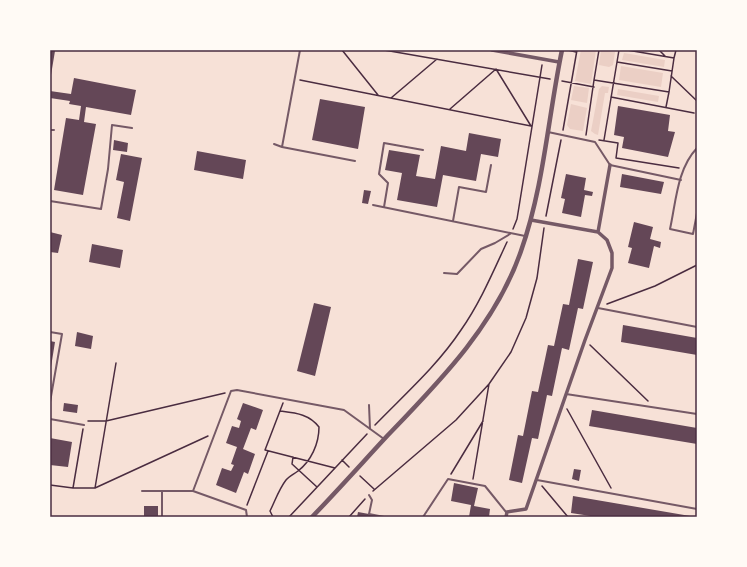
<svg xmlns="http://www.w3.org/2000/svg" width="747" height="567" viewBox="0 0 747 567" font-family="Helvetica,sans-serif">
  <rect width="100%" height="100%" fill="#f7e1d7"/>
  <path fill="#ebcfc5" d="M581 50H596L591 84 575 81Z
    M601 50 615 52 613 65 609 67 599 65Z
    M624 53 665 60 664 67 622 60Z
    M621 66 663 73 661 87 619 80Z
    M574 86 589 88 587 103 571 100Z
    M602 86 609 87 608 93H605L598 135 595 134 591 131 599 89Z
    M618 89 659 96 658 102 617 95Z
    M571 104 587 108 583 131 570 129 567 125Z"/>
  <path fill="#644757" d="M50 50 55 51 51 75H50Z
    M74 78 136 90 131 115 86 107 84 122 96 124 83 195 54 190 66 118 79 120 81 106 69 104 70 101 50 98V91L71 94Z
    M320 99 365 107 358 149 312 140Z
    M618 106 670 115 668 131 675 132 668 157 622 148 624 137 614 135Z
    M469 133 501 139 498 157 481 154 476 181 443 175 437 207 397 200 402 173 385 170 389 150 420 155 416 176 435 179 441 146 466 151Z
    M114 140 128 143 127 152 113 150Z
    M197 151 246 160 243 179 194 170Z
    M121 154 142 158 130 221 117 218 124 182 116 180Z
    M566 174 586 178 584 190 593 192 592 196 585 195 581 217 562 213 565 199 561 198Z
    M622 174 664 182 661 194 620 187Z
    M364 190 371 191 368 204 362 203Z
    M634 222 653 227 650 239 661 242 660 248 654 246 649 268 628 263 632 248 628 247Z
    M50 232 62 235 58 253 50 252Z
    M92 244 123 250 120 268 89 262Z
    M578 259 593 262 583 309 578 308 569 350 562 348 552 396 547 395 538 439 532 438 522 483 509 480 518 435 523 436 532 391 538 392 548 345 554 346 563 304 569 305Z
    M314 303 331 307 315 376 297 371Z
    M623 325 697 338V355L621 342Z
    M77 332 93 336 91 349 75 346Z
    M50 341 55 342 51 367H50Z
    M64 403 78 405 77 413 63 411Z
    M243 403 263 410 256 430 251 428 243 449 255 454 248 474 244 472 236 493 216 485 222 468 231 471 234 465 231 464 237 447 226 443 232 426 239 428 241 421 237 419Z
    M592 410 697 428V444L589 426Z
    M50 438 72 442 68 467 50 465Z
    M574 469 581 470 579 481 572 479Z
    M454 483 478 488 474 506 490 509 489 517H469L471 505 451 501Z
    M573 496 690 516V517H597L571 513Z
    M144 506H158V517H144Z
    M358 512 380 516V517H357Z"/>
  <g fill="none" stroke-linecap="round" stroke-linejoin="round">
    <path stroke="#4a2c40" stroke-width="1.5" d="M342 50 378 95
      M384 50 550 79
      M568 50 576 52
      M627 50 674 58 676 50
      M659 50 665 56
      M617 62 672 71
      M671 76 697 101
      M300 80 531 126
      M594 80 599 50
      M562 81 594 87
      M611 97 694 113
      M391 98 437 59
      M666 107 669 92
      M450 109 496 69 531 126
      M563 130 577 50
      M586 135 594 80 669 92 674 58
      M599 140 618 143 616 158 679 168
      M604 140 619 50
      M546 216 561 140
      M513 229 517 219 542 65
      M607 304 655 286 697 265
      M590 345 648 401
      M283 403 265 450 335 468
      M567 409 611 488
      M88 421H106L225 393
      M375 425C405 394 437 366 461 330 480 303 493 272 507 242
      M293 457 292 464 317 487
      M342 460 349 467
      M451 474 483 421
      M360 476 374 489
      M473 479 489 384
      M50 485 73 488H95L208 436
      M542 486 568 517
      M73 488 83 429
      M95 488 116 363
      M373 491 456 420 489 384 511 352 526 318 537 278 544 228
      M247 505 268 451
      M273 517 270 511C275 501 279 489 286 480 289 476 294 474 298 471 311 461 319 444 319 427 309 414 296 413 280 411
      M289 517 367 434
      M349 517 365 499"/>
    <path stroke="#755966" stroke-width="2" d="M50 130H54
      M548 132 595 142 610 165 681 180
      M274 144 282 147 300 50
      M282 147 355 161
      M697 148C677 169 676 202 670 229L693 234 697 213
      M50 201 101 209 108 169 112 125 132 128
      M373 205 525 236
      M384 207 388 183 379 174 384 143 423 150
      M453 221 459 187 486 192 491 165
      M444 273 457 274 481 249 495 243 510 234
      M598 308 697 327
      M50 332 62 334 50 402
      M566 394 697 414
      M369 405 370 429
      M50 419 84 425
      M537 480 697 509
      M142 491H193
      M162 491V517
      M369 495 372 500 369 514 384 517
      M247 517 246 510 193 491 231 391 237 390 344 410 384 439
      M423 517 448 479 485 486 506 512"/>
    <path stroke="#755966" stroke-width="3.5" d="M492 50 559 62
      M531 220 598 232
      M506 517 507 512 526 509 585 340 612 268V253L607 240 598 232 610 165"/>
    <path stroke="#755966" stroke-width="4.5" d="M312 517C338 490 363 462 388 435 440 381 496 324 521 251 544 186 548 117 562 50"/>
  </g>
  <rect width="747" height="567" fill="none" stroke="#fffaf5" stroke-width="102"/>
  <rect x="51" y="51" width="645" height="465" fill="none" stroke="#4a2c40" stroke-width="1.5"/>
</svg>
